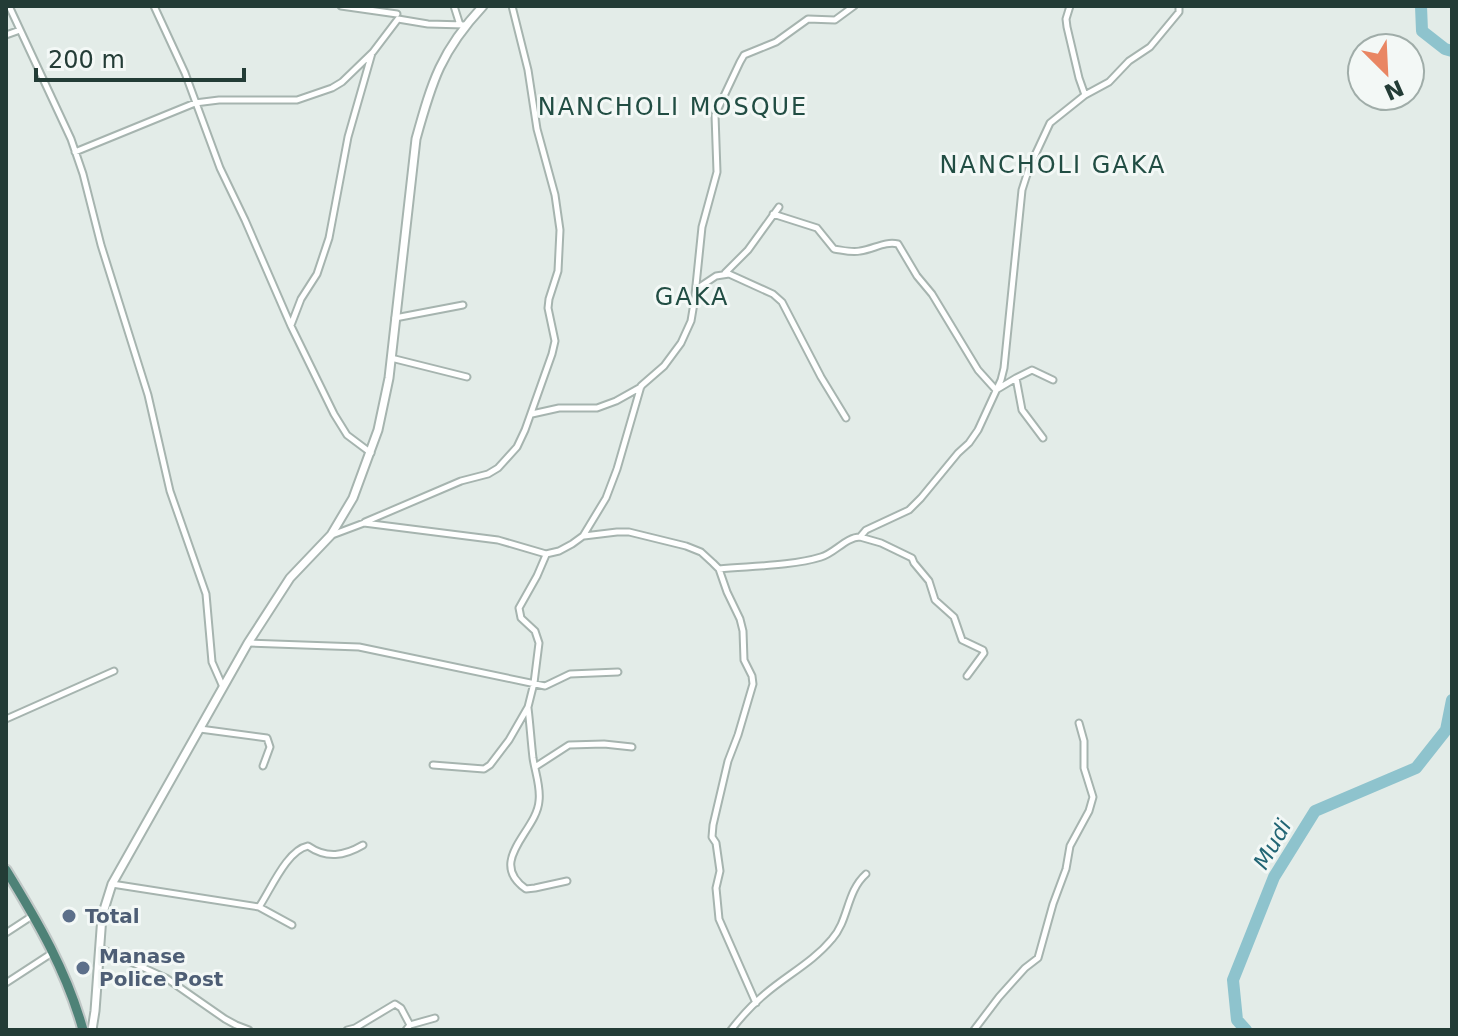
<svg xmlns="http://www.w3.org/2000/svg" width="1458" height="1036" viewBox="0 0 1458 1036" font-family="'DejaVu Sans',sans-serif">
  <rect width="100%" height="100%" fill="#e3ece8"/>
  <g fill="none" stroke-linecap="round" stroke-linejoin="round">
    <path stroke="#8ec3cd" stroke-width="12" d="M1421 6 1422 31 1445 49 1452 51
      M1246 1030 1237 1020 1233 980 1274 877 1315 811 1416 768 1446 730 1452 700"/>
    <defs>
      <path id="minor" d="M9 6 71 139 83 174 101 245 148 395 170 491 206 594 212 662 223 687
        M154 6 185 73 220 168 245 220 291 326 334 414 347 435 371 453
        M341 6 397 14
        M454 6 460 25
        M1070 6 1066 19 1067 27 1079 78 1085 95
        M6 35 20 30
        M75 152 195 103 219 100H297L332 88 342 82 373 52 398 19 428 24 465 25
        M773 214 817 228 834 249C842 250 852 253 860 251 874 249 885 241 898 244L917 276 932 294 978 370 996 390 1016 378 1022 410 1043 438
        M725 273 748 250 779 207
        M695 295 702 227 717 172 715 115 740 62 744 55 776 42 808 19 835 20 854 6
        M395 318 463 305
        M291 325 301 299 317 274 329 238 348 137 372 53
        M391 358 467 377
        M1016 378 1032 370 1053 380
        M532 414 559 408H597L616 401 641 387
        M365 522 461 481 488 474 498 468 517 447 525 430 552 354 555 341 548 308 549 299 558 271 560 230 555 195 537 129 528 70 512 6
        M332 535 364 523 498 540 546 554 559 551 572 544 583 536 606 498 617 469 641 386 664 366 681 343 691 321 695 297 701 286 716 276 729 274 773 294 782 302 821 377 846 418
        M584 536 617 532H629L686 546 701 552 713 563 719 569 727 592 740 619 743 631 744 660 752 676 753 684 738 735 728 761 713 825 712 837 716 843 720 871 716 888 719 919 756 1003
        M860 537 881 543 912 558 914 563 929 581 935 600 954 617 962 640 983 650 984 653 967 676
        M719 569C750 566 792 566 821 557 835 553 846 537 860 537L866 530 909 510 921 498 958 453 969 443 978 430 1001 380 1004 368 1022 190 1029 168 1050 123 1085 95 1109 82 1129 61 1150 47 1179 12V6
        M249 643 359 647 545 686 570 674 618 672
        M528 708C530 724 531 741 533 758 535 772 541 787 539 801 537 831 486 861 526 889L535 888 567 881
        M6 719 114 671
        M200 729 267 738 270 747 263 766
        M433 765 484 769 490 765 509 740 528 707 534 683 539 643 535 631 521 618 519 608 537 576 546 555
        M535 767 569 745 604 744 632 747
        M112 884 259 907 292 925
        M259 907C271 889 287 850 308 846 327 859 344 856 363 845
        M6 933 32 916
        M100 948 166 978 225 1019 236 1025 249 1030
        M6 983 52 953
        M347 1030 355 1028 395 1004 401 1008 410 1025
        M406 1030 410 1025 435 1018
        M731 1030C741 1017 753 1004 765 994 787 975 813 962 832 939 849 920 846 892 866 874
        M974 1030 999 997 1025 968 1038 958 1053 904 1066 869 1070 846 1089 811 1093 797 1084 768V741L1079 723"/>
      <path id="tertiary" d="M92 1030 95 1011 102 916 112 884 248 643 290 578 331 535 353 498 378 430 389 378 416 139C432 81 441 51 483 6"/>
      <path id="trunk" d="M6 870C38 922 67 972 83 1030"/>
    </defs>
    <use href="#minor" stroke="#a6b4af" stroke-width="9"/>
    <use href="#tertiary" stroke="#a6b4af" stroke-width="11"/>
    <use href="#trunk" stroke="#c1c8c7" stroke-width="13"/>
    <use href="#minor" stroke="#fff" stroke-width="5"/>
    <use href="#tertiary" stroke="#fff" stroke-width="7"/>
    <use href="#trunk" stroke="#4e8277" stroke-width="9"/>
  </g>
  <g fill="#5c6f8a" stroke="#f3f8f6" stroke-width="3">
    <circle cx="69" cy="916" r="8"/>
    <circle cx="83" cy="968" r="8"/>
  </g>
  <g text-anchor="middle" stroke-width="6" stroke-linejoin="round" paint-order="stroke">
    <g font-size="20" font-weight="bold" fill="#4e5e75" stroke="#f3f8f6" text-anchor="start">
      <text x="85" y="923">Total</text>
      <text x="99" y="963">Manase<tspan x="99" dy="23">Police Post</tspan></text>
    </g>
    <g font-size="22" font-style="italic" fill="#216574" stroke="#f3f8f6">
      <text transform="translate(1272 844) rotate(-60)" y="8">Mudi</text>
    </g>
    <g font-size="24" letter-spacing="2" fill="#214d43" stroke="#f3f8f6">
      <text x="673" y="115">NANCHOLI MOSQUE</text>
      <text x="1053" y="173">NANCHOLI GAKA</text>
      <text x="692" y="305">GAKA</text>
    </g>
  </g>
  <rect width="1458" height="1036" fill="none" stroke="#233c36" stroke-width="16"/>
  <g transform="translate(1386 72) rotate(156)"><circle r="38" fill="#f3f8f6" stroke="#a0ada9" stroke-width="2"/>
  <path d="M0-6L14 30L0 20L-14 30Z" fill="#e98663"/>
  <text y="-12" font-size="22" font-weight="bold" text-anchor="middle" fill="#233c36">N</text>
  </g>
  <path d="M36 68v12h208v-12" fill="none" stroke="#233c36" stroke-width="4"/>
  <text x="48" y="68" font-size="24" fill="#233c36" stroke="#f3f8f6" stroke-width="6" paint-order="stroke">200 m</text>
</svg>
